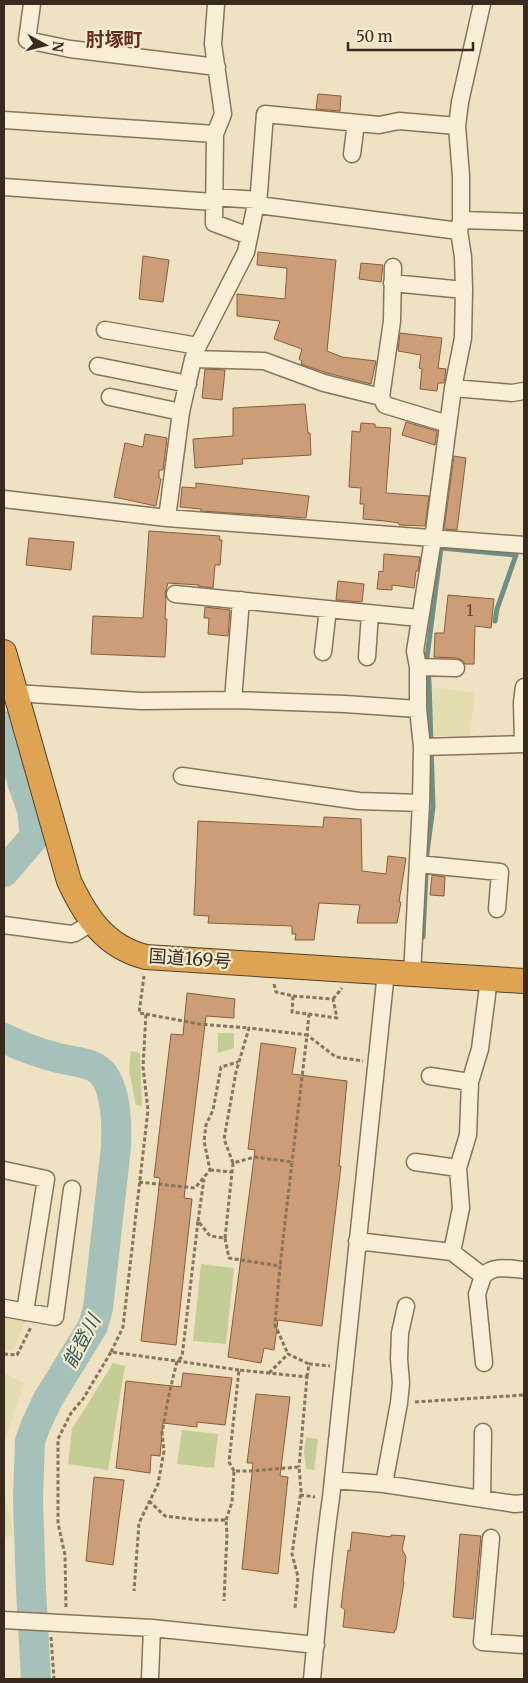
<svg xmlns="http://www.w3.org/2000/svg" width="528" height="1683" viewBox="0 0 528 1683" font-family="Merriweather,'Noto Sans JP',serif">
  <rect width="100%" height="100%" fill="#eee2c3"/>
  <path fill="#e4ddb0" d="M427 687 475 693 470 736H433L428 732Z
    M4 1318 25 1321 14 1349 4 1351Z
    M4 1373 24 1383 4 1444Z
    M4 1492 14 1535 4 1538Z"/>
  <path fill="#c5cd97" d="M218 1033H234V1048L218 1053Z
    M131 1051 140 1053 142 1106 136 1105 129 1070Z
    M201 1264 234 1268 226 1344 193 1341Z
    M113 1363 125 1366 108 1470 68 1464 72 1429Z
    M182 1430 218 1434 214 1468 177 1464Z
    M306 1437 318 1439 314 1470 306 1469 304 1451Z"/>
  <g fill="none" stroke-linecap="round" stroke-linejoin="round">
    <path stroke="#6c8f87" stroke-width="5" d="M423 937 427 853 433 807 429 682 427 657 441 548 516 555 497 609 495 621"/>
    <path stroke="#a5c1b9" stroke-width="30" d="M4 726 9 735 22 781 32 810 35 836 4 872
      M4 1038C21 1047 39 1053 58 1058 70 1061 89 1062 99 1070 117 1085 117 1126 116 1147L98 1308 93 1326 47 1401 35 1427 30 1441 28 1499 31 1590 36 1679"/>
  </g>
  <path fill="#cd9d78" stroke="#885d3f" d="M318 94 341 96 340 111 316 109Z
    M258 252 336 260 327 351 342 357 376 361 371 384 327 373 301 364 302 361 299 359 302 349 274 339 280 321 237 316V294L285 299 287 268 257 265Z
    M143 256 169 260 163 302 139 299Z
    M361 263 383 265 381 282 359 279Z
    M400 333 442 338 438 368 446 369 445 377 444 383H438L437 391 420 389 422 369 419 368 421 355 398 351Z
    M205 369 225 370 222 400 202 398Z
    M305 404 308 433H310L311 455 242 459 243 464 195 468 193 439 233 436V408Z
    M406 422 437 431 435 445 402 435Z
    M361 423 375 424V427L391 428 386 493 429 496 425 526 399 525V523L385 521 363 519 364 504H360L361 488 349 487 352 431 360 432Z
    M145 434 167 438 163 470H159V478L161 479 156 506 114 497 125 443 143 447Z
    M454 456 466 458 457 530 444 529Z
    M196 483 309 496 306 518 201 511V509L180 507 182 487 196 488Z
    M149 531 220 536 219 540H222L220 565H215L213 588 198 586 199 585 168 583 165 594 166 599 165 619H167L165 657 91 654 93 616 143 618Z
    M29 538 74 542 71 570 26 565Z
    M384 554 420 557 418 571H416L414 588 392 585V590L377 589 379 571 383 572Z
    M338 581 364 584 362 602 336 600Z
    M448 595 494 599 491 628 475 626 474 664H465L462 660 457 658 434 657 435 633H444Z
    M205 607 230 610 228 636 208 634 209 618H204Z
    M324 817 361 819 362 871 386 874 388 856 406 858 399 902H401L397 923H357L360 905 319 903 314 940H295L296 934H292V926L208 923 209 916 194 915 198 821 323 827Z
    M432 875 445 877 444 896 430 895Z
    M187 993 235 999 234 1010V1018L206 1016 184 1198 192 1199 176 1345 141 1341 160 1178 154 1177 171 1034 183 1035Z
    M261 1043 296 1048 292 1074 347 1081 339 1166H341L322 1326 278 1320 274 1350 264 1348 261 1363 228 1357 255 1150 248 1149Z
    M183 1373 232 1378 225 1425 197 1422V1427L163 1423 160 1456 151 1455 150 1473 116 1468 126 1381 181 1387Z
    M256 1394 290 1397 280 1476 288 1477 278 1574 242 1569 253 1463H247Z
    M94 1477 124 1480 113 1565 86 1561Z
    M352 1532 391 1537V1535L405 1536 402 1549 406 1557 403 1582H404L396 1630H395L394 1633 343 1627 345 1610 341 1607 348 1550 350 1551Z
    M460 1534 481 1536 473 1619 453 1617Z"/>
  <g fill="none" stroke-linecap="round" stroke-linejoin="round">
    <defs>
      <path id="minor" d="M32 4 27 40 70 49 217 67
        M4 120 215 134 214 223 249 236
        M215 134 223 114 213 44 216 4
        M352 154 356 123
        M4 187 213 202
        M213 197 258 200
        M258 205 459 231
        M461 220 524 222
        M393 267 392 321 381 397 385 405 448 424
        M392 283 464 290
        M105 330 198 346
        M193 359 264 361 324 383 381 397
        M98 366 188 384
        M453 388 512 393 524 391
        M110 397 181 412
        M4 499 167 518 524 545
        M167 518 181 412 193 359 198 346 246 252 255 208 258 205 265 114 379 125 399 121 457 126
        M175 594 419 618
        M323 652 328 609
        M367 657 370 614
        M418 667 456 668
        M15 693 141 701 233 700 345 704 418 709
        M233 700 241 600
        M523 744 522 702 524 687
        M422 747 524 744
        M182 776 359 801 421 803
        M418 864 500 872 497 909
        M4 925 71 934 75 933 93 922
        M412 975 421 803 422 747 418 709V667L415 651 433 539 453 388 463 338 464 290 463 257 459 231 461 220V176L457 126 460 102 482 4
        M430 1076 470 1082
        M415 1162 458 1168
        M4 1170 46 1179 25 1312
        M357 1241 452 1252 483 1276C494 1264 510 1269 524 1270
        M452 1252 461 1208 458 1168 468 1135 470 1082 480 1049 489 979
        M483 1276 477 1294 484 1363
        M4 1308 55 1317 72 1189
        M333 1480 384 1484 515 1504 524 1503
        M384 1484 399 1403 401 1383 399 1359 400 1333 406 1306
        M482 1499 483 1432
        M491 1538 482 1642 524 1645
        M4 1620 152 1628 316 1645
        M150 1679 152 1628
        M312 1679C318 1619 322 1558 331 1498L386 972"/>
      <path id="highway" d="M4 652 69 881C86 917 105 947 146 957L524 981"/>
    </defs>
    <use href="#minor" stroke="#897359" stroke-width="19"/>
    <use href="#highway" stroke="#56412e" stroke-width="26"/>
    <path stroke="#897359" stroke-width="3" stroke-dasharray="4 2.5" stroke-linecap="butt" d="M274 984 276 992 293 996 292 1012 309 1014 307 1035 336 1057 363 1061
      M293 996 333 999 337 1018 309 1014
      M333 999 342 988
      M146 1014 199 1024 249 1028
      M233 1163 224 1139 236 1072 249 1028 307 1035 292 1162
      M210 1170 232 1172
      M139 1182 195 1188 210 1170 204 1141 206 1125 213 1110 221 1067 238 1062
      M198 1221 204 1179
      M225 1238 233 1163 255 1157 292 1162 280 1266
      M111 1352 123 1327 148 1110 143 1067 146 1014 139 1013 144 976
      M4 1354 17 1355 31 1327
      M239 1370 177 1361 182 1357 198 1221 210 1236 225 1238 229 1258 280 1266 275 1325 288 1354
      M269 1373 288 1354 309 1364
      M307 1377 309 1364 330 1366
      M415 1402 524 1395
      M234 1471 229 1462 239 1370 307 1377 299 1467
      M300 1495 315 1497
      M149 1501 165 1516 198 1520H226L227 1534 224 1601
      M226 1520 232 1502 234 1471H249L299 1467 301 1491 292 1554 298 1577 295 1608
      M66 1607 65 1555 58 1523V1439L71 1413 83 1399 111 1352 177 1361 168 1399 162 1433 164 1451 158 1484 139 1523 134 1591
      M51 1637 54 1679"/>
    <use href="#minor" stroke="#f9efd6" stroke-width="16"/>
    <use href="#highway" stroke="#dea453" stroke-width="24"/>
  </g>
  <g text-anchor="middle" stroke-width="4.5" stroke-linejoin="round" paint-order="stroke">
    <g font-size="15" fill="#5d4834">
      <text x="470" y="616">1</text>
    </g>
    <g font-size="18" fill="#382b1e" stroke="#f6ecd2">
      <text transform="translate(190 959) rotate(4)" y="6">国道169号</text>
    </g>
    <g font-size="19" font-weight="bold" fill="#652d1d" stroke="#f6ecd2">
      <text x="114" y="46">肘塚町</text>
    </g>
    <g font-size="19" font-style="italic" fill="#2d5856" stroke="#f6ecd2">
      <text transform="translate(81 1341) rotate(-62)" y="7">能登川</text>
    </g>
  </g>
  <rect width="528" height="1683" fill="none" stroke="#382b1e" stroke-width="10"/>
  <g transform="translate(45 45) rotate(97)" stroke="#f6ecd2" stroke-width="4" paint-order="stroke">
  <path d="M0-4L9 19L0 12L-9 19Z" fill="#382b1e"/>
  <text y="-8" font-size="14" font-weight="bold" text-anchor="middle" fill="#382b1e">N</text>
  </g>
  <path d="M348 42v8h125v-8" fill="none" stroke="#382b1e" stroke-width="2.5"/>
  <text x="356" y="42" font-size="15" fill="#382b1e" stroke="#f6ecd2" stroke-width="4" paint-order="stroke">50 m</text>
</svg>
